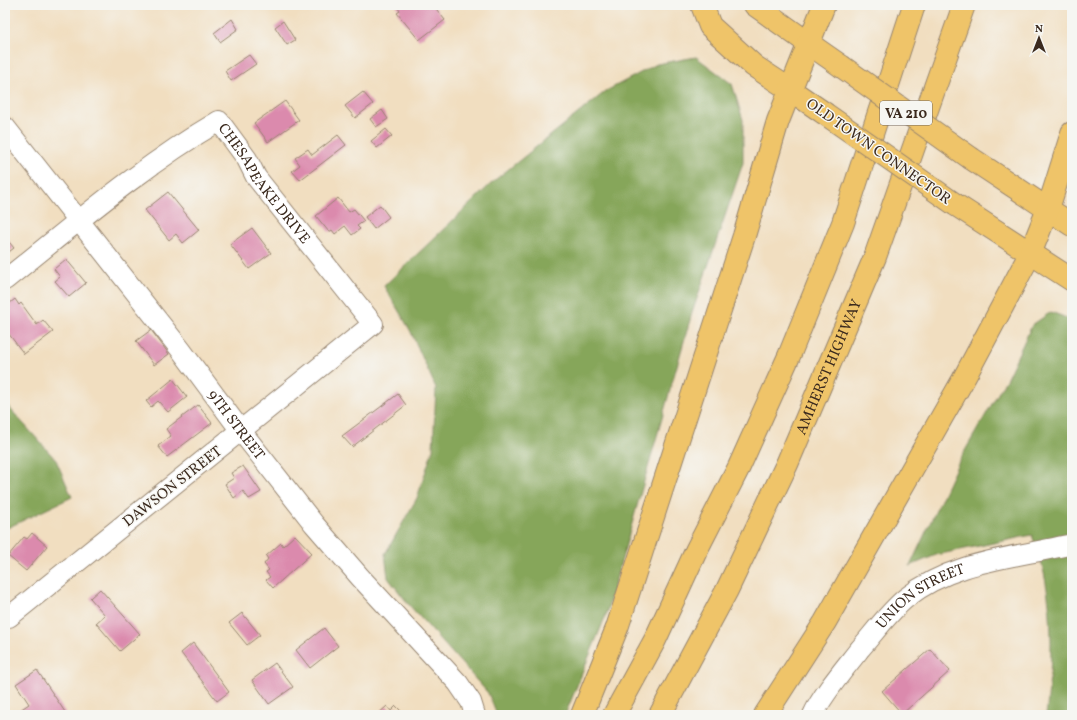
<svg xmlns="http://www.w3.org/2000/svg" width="1077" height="720" viewBox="0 0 1077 720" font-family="Vollkorn,serif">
  <rect width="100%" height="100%" fill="#f6f6f2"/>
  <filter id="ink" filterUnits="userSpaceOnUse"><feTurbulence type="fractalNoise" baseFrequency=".025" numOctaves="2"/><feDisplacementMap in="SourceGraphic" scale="8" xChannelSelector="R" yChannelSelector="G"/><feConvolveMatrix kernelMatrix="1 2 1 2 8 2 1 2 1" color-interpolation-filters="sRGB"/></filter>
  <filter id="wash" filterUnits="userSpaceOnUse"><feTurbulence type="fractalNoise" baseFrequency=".012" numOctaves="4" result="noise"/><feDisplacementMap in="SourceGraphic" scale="16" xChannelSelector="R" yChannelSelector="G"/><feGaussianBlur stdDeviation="0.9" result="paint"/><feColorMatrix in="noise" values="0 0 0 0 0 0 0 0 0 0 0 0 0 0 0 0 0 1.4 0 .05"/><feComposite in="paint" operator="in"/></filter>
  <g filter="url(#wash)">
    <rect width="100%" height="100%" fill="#f1dec0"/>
    <path fill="#86a65a" stroke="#60683c" d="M696 57 732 84 743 120V163L692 313 606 615 565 715H497L488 693 410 606 388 578 385 554 417 498 433 449 436 388 410 330 384 286 495 180 606 91 657 64Z
      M1051 312 1072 320 1071 715H1046C1052 669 1054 619 1044 573 1041 560 1036 547 1032 535L936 555 910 566 959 461 1007 378 1032 325Z
      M5 403 56 460 72 497 5 529Z"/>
    <g id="blocks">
      <path fill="#db8aad" d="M396 5H433L445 20 419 40 397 13 400 11Z
        M232 19 238 29 220 42 214 33Z
        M283 21 295 40 287 45 275 27Z
        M249 55 256 64 231 81 225 71Z
        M363 92 373 104 355 118 345 106Z
        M285 101 299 120 268 142 254 123Z
        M382 110 388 119 376 127 370 119Z
        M386 129 392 136 377 148 371 141Z
        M338 135 346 145 300 180 292 171 300 165 295 158 308 149 312 155Z
        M168 192 199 230 183 243 176 234 169 240 145 210Z
        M338 198 349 212 354 209 364 221 357 226 360 229 352 235 345 226 335 234 332 230 329 232 316 216Z
        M380 205 389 217 374 229 365 217Z
        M252 228 271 253 249 269 230 244Z
        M5 237 14 248 5 255Z
        M66 259 86 283 69 297 55 281 60 277 54 269Z
        M15 299 19 305 21 303 37 325 43 320 53 332 24 354 5 329V307Z
        M151 330 169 354 154 365 136 341Z
        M173 379 187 397 168 412 158 401 151 407 146 401Z
        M398 394 406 405 352 447 342 436Z
        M198 405 212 423 167 457 158 446 171 436 166 429Z
        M243 466 261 492 249 499 243 491 234 498 225 484 234 478 231 473Z
        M32 533 47 546 26 571 8 556 24 537 27 539Z
        M295 535 312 553 273 588 266 580 270 577 266 572 269 570 264 564 268 559 266 556 281 543 283 546Z
        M100 589 140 634 120 651 96 623 105 615 90 598Z
        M242 613 260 635 247 645 229 623Z
        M324 628 338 646 310 668 296 650Z
        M193 643 229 692 217 701 181 653Z
        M930 649 950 671 902 714 882 691Z
        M275 663 293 687 269 704 252 680Z
        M37 670 67 715H24L20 710 29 704 16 684Z
        M387 706 391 711 396 706 405 715H377Z"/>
    </g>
  </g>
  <g filter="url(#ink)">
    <use href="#blocks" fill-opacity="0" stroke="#96846f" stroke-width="1"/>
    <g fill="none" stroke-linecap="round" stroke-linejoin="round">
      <defs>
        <g id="minor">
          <path id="s1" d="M5 127 181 350 241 431 314 524 360 577 458 683 471 702 475 715"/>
          <path id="s2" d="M5 280C74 225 142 166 219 121L247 159 256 177 373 324 9 617"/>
          <path id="s3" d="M813 715C822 695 845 668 859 650 874 633 888 613 906 598 953 560 1015 558 1072 544"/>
        </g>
        <path id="major" d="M702 5 710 26 754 66 789 89
          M755 5 808 43"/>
        <g id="highway">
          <path d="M808 43 841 66"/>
          <path d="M789 89 824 113"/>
          <path d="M972 159 1072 225"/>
          <path d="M956 205 1072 280"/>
          <path d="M582 715 617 628 744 236 778 121 824 5"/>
          <path d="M614 715 655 640 696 551 739 467 789 356 843 223 914 5"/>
          <path id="s4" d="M660 715 727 590 787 464 875 257 964 5"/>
          <path d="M765 715 825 622 963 380 1002 307 1030 254 1048 209 1072 133"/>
        </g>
      </defs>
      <use href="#minor" stroke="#96846f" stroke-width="22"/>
      <use href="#major" stroke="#96846f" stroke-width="24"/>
      <use href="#highway" stroke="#96846f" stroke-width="24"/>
      <use href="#minor" stroke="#fff" stroke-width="20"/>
      <use href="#major" stroke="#efc469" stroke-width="22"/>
      <use href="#highway" stroke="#efc469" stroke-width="22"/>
      <defs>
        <path id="highway-bridge" d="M841 66 972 159
          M824 113 956 205"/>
      </defs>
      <use href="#highway-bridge" stroke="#96846f" stroke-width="24" stroke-linecap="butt"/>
      <use href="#highway-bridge" stroke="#efc469" stroke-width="22"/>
    </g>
  </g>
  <g text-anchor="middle" stroke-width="3" stroke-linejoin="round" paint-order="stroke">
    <rect fill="#f6f6f2" stroke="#73675e" stroke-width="1" x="880" y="101" width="52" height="24" rx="3"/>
    <g font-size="14" font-weight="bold" fill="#3b2a1e">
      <text x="906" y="118">VA 210</text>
    </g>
    <g font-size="15" fill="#3b2a1e" stroke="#f6f6f2">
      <text transform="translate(879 151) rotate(35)" y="5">OLD TOWN CONNECTOR</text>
      <text dy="5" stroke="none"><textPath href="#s2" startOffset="344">CHESAPEAKE DRIVE</textPath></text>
      <text dy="5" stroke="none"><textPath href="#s4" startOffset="387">AMHERST HIGHWAY</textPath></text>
      <text dy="5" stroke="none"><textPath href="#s1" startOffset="377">9TH STREET</textPath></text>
      <text transform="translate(172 486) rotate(-38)" y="5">DAWSON STREET</text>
      <text dy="5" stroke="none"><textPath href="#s3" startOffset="163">UNION STREET</textPath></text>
    </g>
  </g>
  <rect width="1077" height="720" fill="none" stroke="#f6f6f2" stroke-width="20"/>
  <g transform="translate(1039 38)" stroke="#f6f6f2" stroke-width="3" paint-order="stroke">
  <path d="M0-3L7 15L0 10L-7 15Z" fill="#3b2a1e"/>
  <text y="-6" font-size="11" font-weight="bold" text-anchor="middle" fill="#3b2a1e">N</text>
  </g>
</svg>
